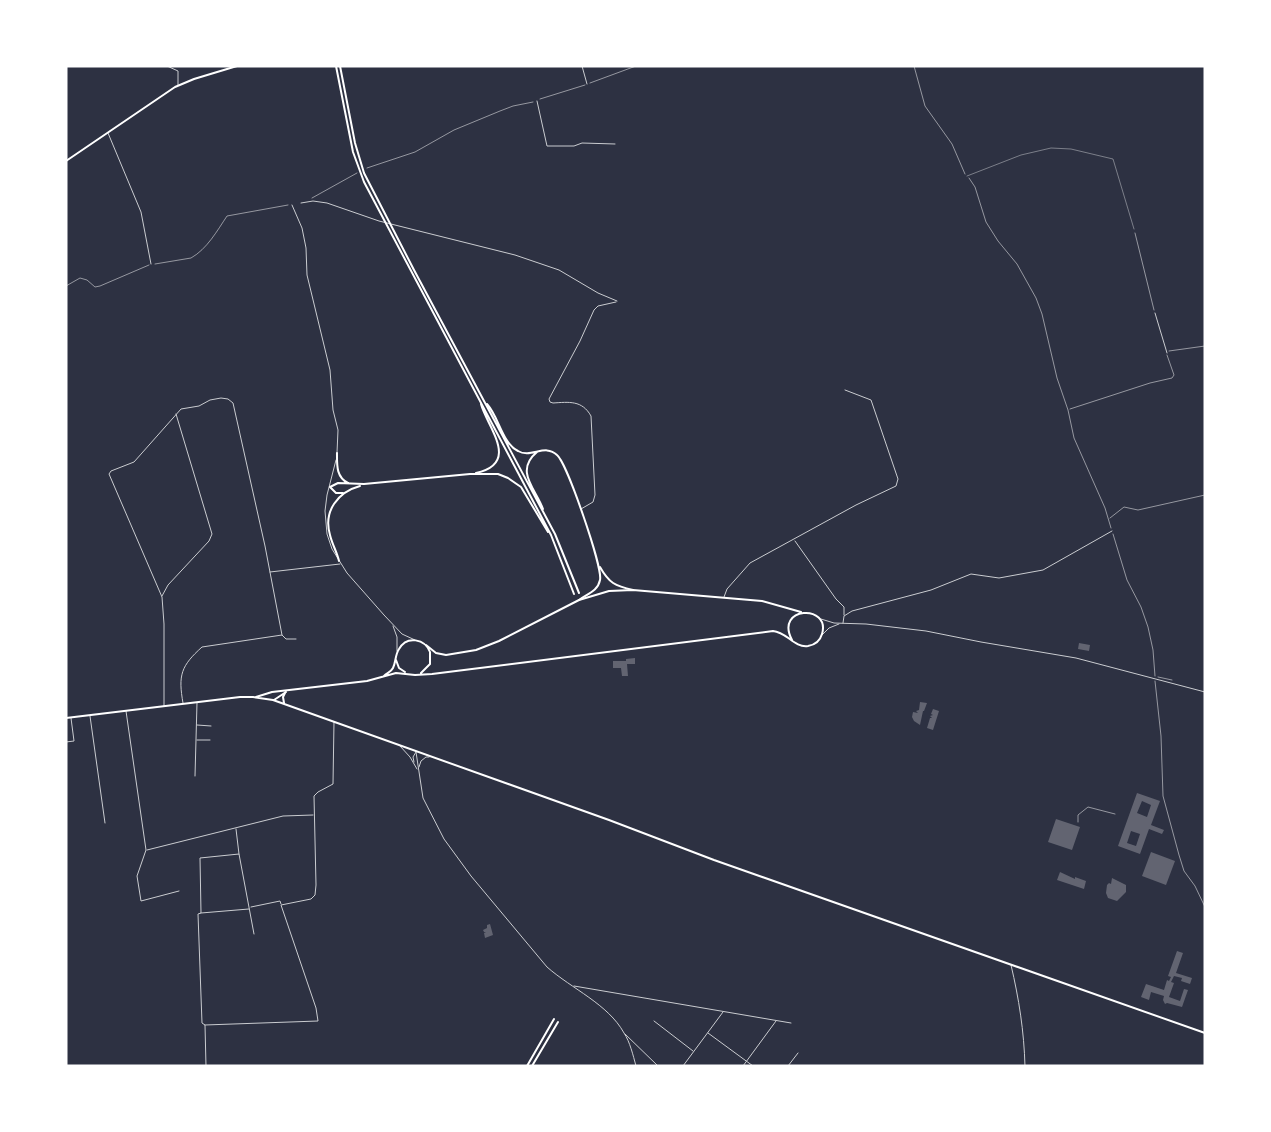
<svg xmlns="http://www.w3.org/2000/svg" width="1271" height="1132" viewBox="0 0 1271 1132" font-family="Inter,sans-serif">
  <rect width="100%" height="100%" fill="#2d3142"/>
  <path fill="#626471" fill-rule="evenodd" d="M1079 643 1090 645 1089 651 1078 649Z
    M635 658V664H627L628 676H622L621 668H613V661H626V659Z
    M920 702 927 703 924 711H923L920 725 914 721 912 717 913 712 918 713 916 711 919 710Z
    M933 709 939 711 933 730 927 728 930 718H932L930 716 933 715 931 714Z
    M1137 793 1160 801 1151 825 1164 830 1162 834 1149 829 1140 854 1118 846ZM1142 801 1151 805 1147 817 1137 813ZM1131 831 1140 834 1136 846 1127 843Z
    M1056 819 1080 827 1072 850 1048 842Z
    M1151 852 1175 861 1166 885 1142 876Z
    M1060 872 1075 879V877L1086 881 1084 889 1057 880Z
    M1112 878 1126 885V892L1117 901 1108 898 1106 893 1107 885 1109 883 1111 884Z
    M490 924 493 935 485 938 484 933H486L484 932 483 930 487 928V925Z
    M1177 951 1183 953 1176 973 1192 978 1190 984 1181 981 1182 978 1174 976 1171 982 1174 983 1169 997 1180 1001 1184 989 1188 990 1182 1007 1167 1003 1165 1004 1163 1000 1164 996 1151 992 1149 1000 1141 997 1146 984 1164 990 1167 980 1169 981 1171 977 1168 976Z"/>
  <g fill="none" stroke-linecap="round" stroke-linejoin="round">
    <path stroke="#fff" stroke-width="0.5" d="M914 66 925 106 952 144 965 174
      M590 83 636 66
      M540 99 585 85
      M367 168 415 152 454 130 500 111 513 106 533 102
      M969 178 975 187 986 222 998 241 1017 264 1036 298 1042 314 1057 378 1068 410 1074 438 1105 508 1111 528
      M312 198 357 173
      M1135 233 1154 310
      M155 264 191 258C207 249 217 231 227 216L288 205
      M66 286 80 278 87 280 95 287 100 286 149 265
      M1169 351 1205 346
      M1070 409 1150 383 1172 378 1174 375 1167 355
      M1110 518 1124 507 1138 510 1205 495
      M1113 534 1127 580 1141 607 1148 627 1153 650 1155 676
      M1158 677 1172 680
      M1155 681 1161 736 1163 796 1179 855 1184 871 1195 886 1205 907
      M1078 822V815L1088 807 1115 814"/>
    <path stroke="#caccd0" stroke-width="0.5" d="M967 176 1021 155 1051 148 1071 149 1113 159 1134 229"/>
    <path stroke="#caccd0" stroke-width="1" d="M167 66 178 71V85
      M582 66 587 84
      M537 101 547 146H574L582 143 615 144
      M108 133 141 212 151 264
      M301 203 313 201 327 203 379 221 515 255 559 270 598 293 617 301
      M292 205 302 228 306 248 307 275 330 370 333 410 338 430 337 453
      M1155 313 1167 353
      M581 509 593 502 595 495 591 416C582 400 569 402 553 403L550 402 549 399 580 341 594 310 598 306 616 302
      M795 541 836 599 844 607V615
      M270 572 340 564
      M162 596 168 585 209 541 212 534 176 414
      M724 597 727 589 750 563 856 505 896 486 898 479 871 400 845 390
      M843 623 844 616 852 611 931 590 971 574 999 578 1043 570 1112 531
      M183 703C178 675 181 666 202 647L282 635 286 639H296
      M164 706V624L162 597 109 474 111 471 134 462 181 409 199 406 210 400 221 398 228 399 233 403 265 546 282 635
      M126 711 146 850 137 876 141 901 179 891
      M90 716 105 823
      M197 725 211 726
      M197 740H210
      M66 742 74 741 71 718
      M195 776 197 703
      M236 829 239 854
      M147 850 283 816 313 815
      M251 907 280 901 281 904
      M201 913 249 909
      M1011 965C1019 999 1024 1031 1025 1066
      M574 986 791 1023
      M654 1021 693 1051
      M205 1025 318 1021 316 1008 281 905 311 899 315 895 316 885 314 796 318 792 333 784 334 722
      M708 1033 753 1066
      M625 1034 658 1066
      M206 1066 205 1025 202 1023 198 914 201 913 200 858 239 854 254 934
      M683 1066 723 1012
      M743 1066 776 1021
      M788 1066 798 1053"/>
    <path stroke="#caccd0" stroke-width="1" d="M336 460 327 495 325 511 327 534 332 549 347 573 384 615 402 634 415 640
      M821 619 834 623 866 624 926 631 981 642 1076 658 1205 692
      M393 626 397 637V651
      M822 635 829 628 839 624
      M400 746 410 757 417 769
      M416 752 423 798 444 839 471 876 547 967C572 989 608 1004 624 1033 630 1042 633 1055 636 1066
      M414 762 413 757 416 752
      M419 767 421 761 426 757H429"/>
    <path stroke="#fff" stroke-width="2" d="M66 161 175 87 194 79 237 66
      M426 645 436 653 446 655 476 650 499 641 579 600 609 591 633 590 762 601 801 612
      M396 660 399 668 405 672
      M384 676C387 673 391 672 393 668 396 662 395 655 399 649 407 635 425 639 430 652V664L421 673
      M256 697 272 692 367 681 396 673 415 675 432 674 773 631C787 632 794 648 808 646 814 645 820 641 822 634 831 604 774 606 792 640
      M274 700 286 692
      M284 703 283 697 285 693
      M66 718 240 697H253L273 700 609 820 714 860 1205 1033"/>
    <path stroke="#fff" stroke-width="2" d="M336 66 353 152 364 182 551 535 574 594
      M340 66 355 143 364 173 414 270 555 534 579 593
      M487 404C499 417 502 443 518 451 531 459 545 443 557 455 567 463 603 568 600 580 598 591 587 594 579 600
      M537 452C514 471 536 489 543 509
      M337 453C337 465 336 477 348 483
      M476 473C521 463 487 427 481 404
      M343 493H336L330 487 338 483 364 484 470 474H498L508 478 521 487 548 532
      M339 561C337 552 332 544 330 535 323 511 338 492 360 486
      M600 567C609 583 615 586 633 590
      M527 1066 554 1019
      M532 1066 558 1022"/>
  </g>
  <rect width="1271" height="1132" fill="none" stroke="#ffffff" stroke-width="135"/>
</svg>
